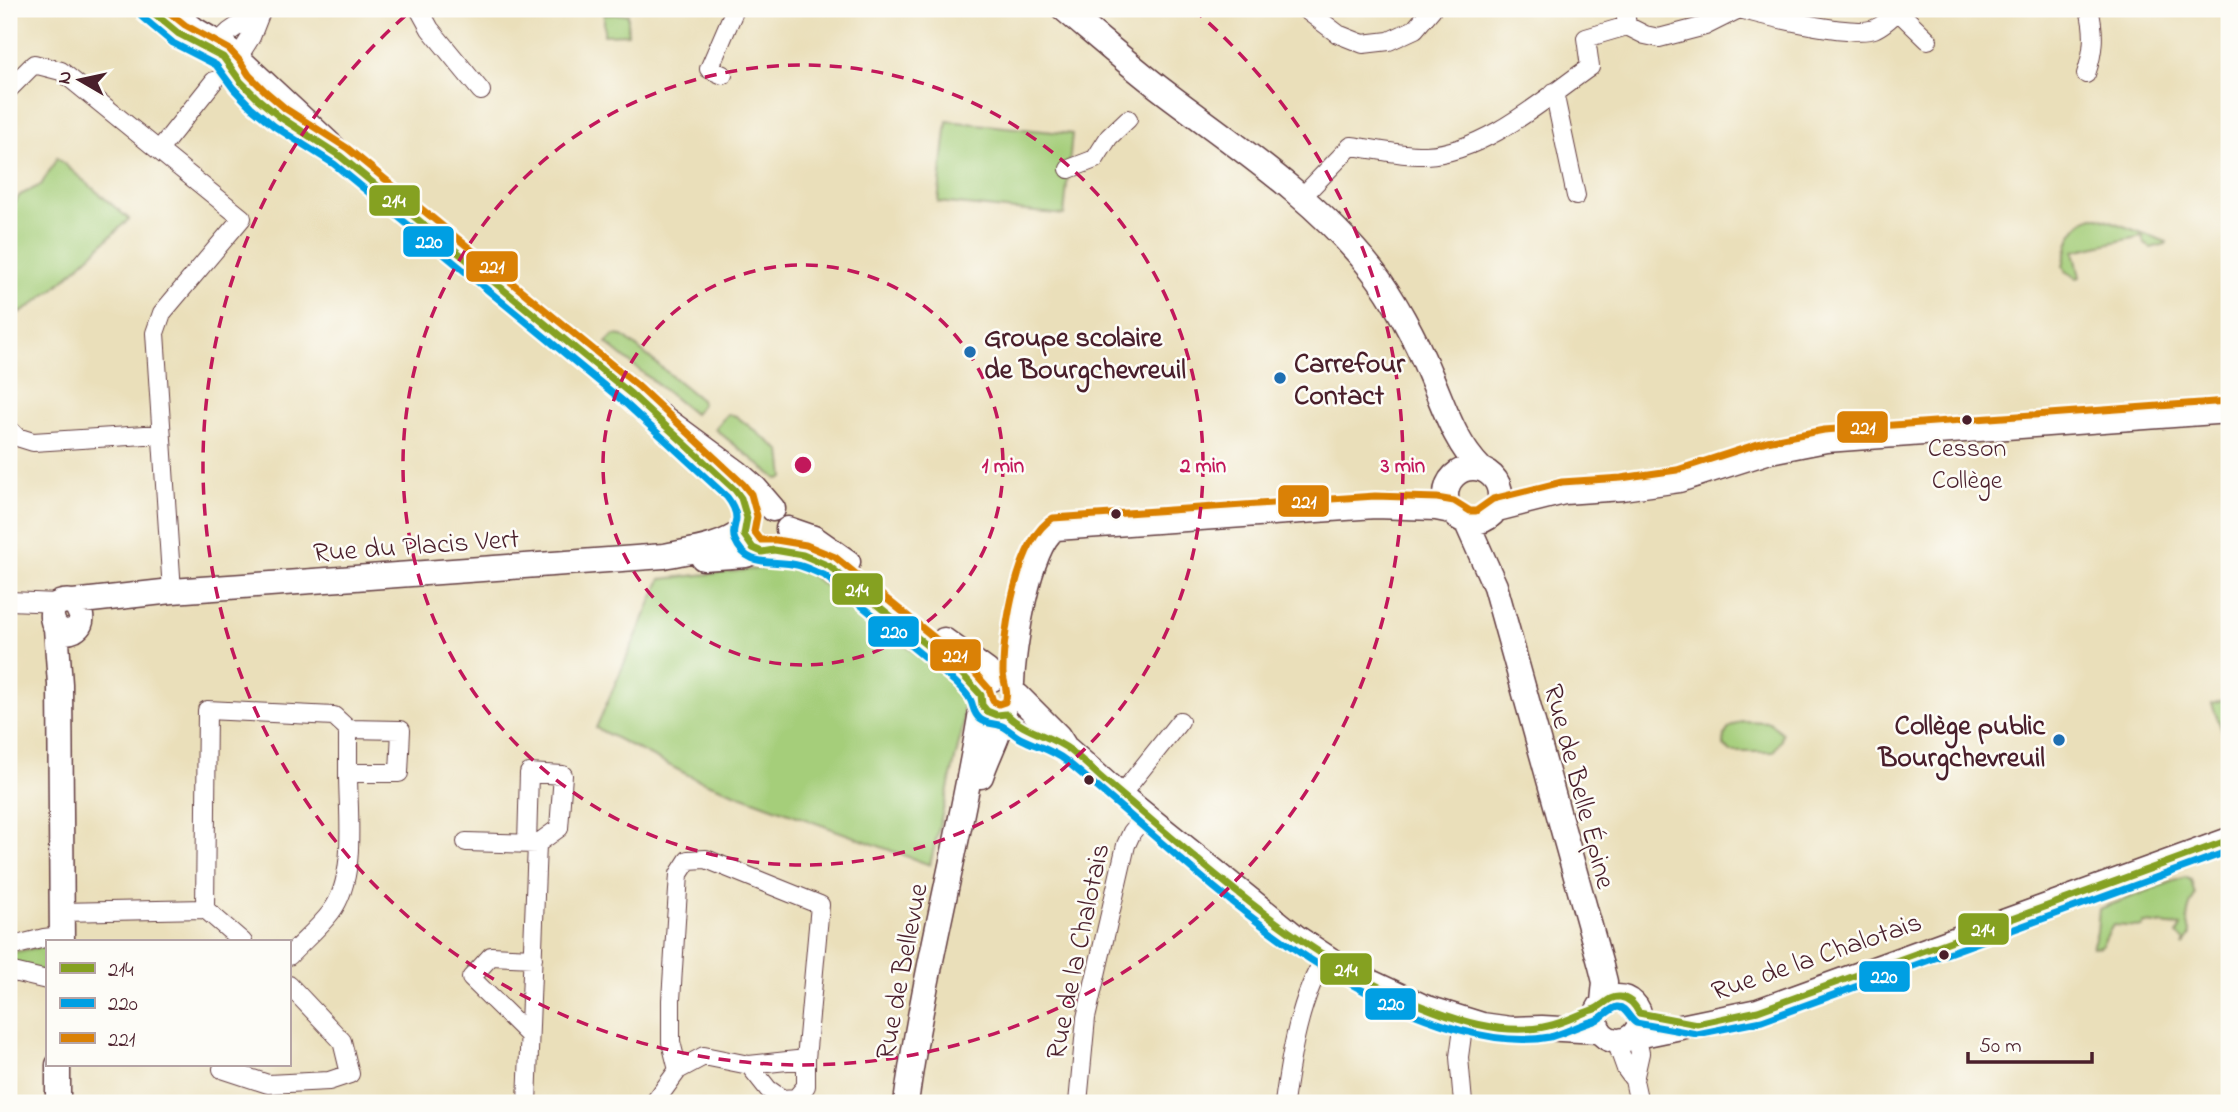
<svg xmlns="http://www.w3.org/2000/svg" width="2238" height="1112" viewBox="0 0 2238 1112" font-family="'Indie Flower',sans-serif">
  <rect width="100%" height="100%" fill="#fdfcf7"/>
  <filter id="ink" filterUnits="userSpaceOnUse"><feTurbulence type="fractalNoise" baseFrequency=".0143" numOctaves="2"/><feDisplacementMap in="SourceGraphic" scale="14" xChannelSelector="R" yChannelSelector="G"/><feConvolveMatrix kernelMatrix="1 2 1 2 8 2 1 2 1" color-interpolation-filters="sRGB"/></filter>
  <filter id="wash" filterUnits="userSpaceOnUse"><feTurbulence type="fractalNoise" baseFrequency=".00686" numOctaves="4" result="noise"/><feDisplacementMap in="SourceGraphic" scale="28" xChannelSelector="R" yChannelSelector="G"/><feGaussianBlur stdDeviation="1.57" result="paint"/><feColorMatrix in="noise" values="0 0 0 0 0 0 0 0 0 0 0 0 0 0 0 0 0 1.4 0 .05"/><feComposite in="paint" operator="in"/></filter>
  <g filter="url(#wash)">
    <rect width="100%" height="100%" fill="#eadfba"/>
    <path fill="#a5ce7a" stroke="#787652" stroke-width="2" d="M628 14V34L604 35V15Z
      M947 121 1072 134 1064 215 938 202Z
      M57 158 129 219 54 289 21 313 9 305V211L20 195 41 185Z
      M2093 217H2099L2167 242 2166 244 2151 248 2145 244 2142 236 2074 251 2080 277 2077 278 2066 271 2063 266C2068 245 2070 224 2093 217Z
      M614 335 623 336 701 400 702 404 694 414 606 343Z
      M727 414 736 416 781 451 784 478 777 479 715 429Z
      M785 566 808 573 952 680 964 698 963 726 930 865 694 778 596 728 661 579Z
      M2229 698V748L2212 704Z
      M1743 721 1769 722 1782 733 1781 740 1773 752H1731L1724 746C1724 729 1729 727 1743 721Z
      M2185 877 2191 880 2195 895C2187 910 2185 918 2191 934L2186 943 2183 946 2185 941 2177 935 2181 926 2144 923 2142 927 2113 925 2101 946 2092 947 2097 932 2099 909Z
      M46 946V972L9 966V953Z"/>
  </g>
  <g filter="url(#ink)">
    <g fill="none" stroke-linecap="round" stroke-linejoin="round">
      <defs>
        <path id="street" d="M419 9 430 29 481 91
          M1305 9 1338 34 1363 44 1389 41 1415 29 1432 9
          M1625 9 1627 26 1645 35 1659 38 1705 26 1739 9
          M1740 9C1764 16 1853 37 1874 29 1882 26 1894 15 1900 9
          M1898 11 1928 40
          M209 51 229 32 261 10
          M232 67 251 37 262 9
          M2086 74C2094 51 2095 32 2089 9
          M723 75 709 69 735 9
          M9 89 34 64 61 71 242 218 162 313 155 333 172 591
          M1554 92 1576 196
          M159 150 214 81
          M1069 169 1095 159 1109 137 1128 119
          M1301 198 1351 146C1375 149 1402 156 1426 155 1485 152 1543 100 1590 67L1586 38 1627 26
          M9 429 17 437 33 442 161 434
          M9 601 58 603
          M348 773V729
          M1121 795 1180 721
          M466 842 537 844 527 1103
          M527 844 529 773 563 775 559 828 537 844
          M205 909 207 710 334 716 348 729 401 730 399 773H348C348 815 357 878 331 912 319 928 303 941 289 956
          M61 912 205 909 243 942
          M9 947 44 938 61 936
          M9 971 47 980
          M529 1035 471 978 491 956 533 958
          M1616 1041 1626 1069 1634 1080 1639 1103
          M222 1069 268 1084 329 1081 350 1074 342 1041 289 985
          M678 1070 704 1056 749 1065 806 1059
          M1634 1080 1640 1053 1636 1034
          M654 1103 678 1070 671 1042V1000L679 874 688 860 706 859 820 905 806 1059V1086L796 1098 782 1099 768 1089 749 1065
          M1078 1103 1086 1018 1126 845 1132 832 1146 815
          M1284 1103C1290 1059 1300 995 1326 957
          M1463 1103 1459 1057 1464 1020"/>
        <path id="secondary" d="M169 9 195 30 229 50 364 176 631 394 738 473 755 488 773 509
          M1064 9C1095 35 1126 62 1158 87 1231 143 1314 196 1372 270 1393 297 1416 340 1429 372 1444 406 1454 442 1481 469
          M1446 495a27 27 0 1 1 54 0a27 27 0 1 1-54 0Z
          M720 475 741 498 747 518
          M1497 509 1564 492 1622 488 1679 480 1770 451 1826 440 2229 411
          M1466 521 1495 586 1601 966 1605 982 1603 1002
          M788 529 814 538 848 562
          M774 550 812 557 836 571 961 673 981 695
          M703 558 746 555 758 550
          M73 602C80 609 87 623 74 630 50 641 40 596 73 602L172 591 664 556C693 550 720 548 744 530
          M56 628 60 684 62 942
          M944 640 987 671 992 679
          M1012 683C1013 652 1028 543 1056 528L1375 506 1436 508 1451 511
          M1018 696 1058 736 1065 747 1108 785 1296 937 1349 972 1424 1007 1482 1025 1511 1029 1542 1028 1599 1031
          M981 776C988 755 999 736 1004 715
          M1596 1019a22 22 0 1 1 44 0a22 22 0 1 1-44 0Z
          M1636 1034H1647L1758 1011 2229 840
          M58 1103V1065
          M906 1103C924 969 961 838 982 705"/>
      </defs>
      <use href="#street" stroke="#623c40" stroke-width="20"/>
      <use href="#secondary" stroke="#623c40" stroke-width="27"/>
      <use href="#street" stroke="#fff" stroke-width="18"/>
      <use href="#secondary" stroke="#fff" stroke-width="24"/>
      <defs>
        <path id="bus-1" d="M149 9 179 34 223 57 241 82 258 99 280 117 340 156 631 394 735 490 741 498 747 518 744 535 753 548 762 552 774 550 803 555 829 566 961 673 981 695 982 705 987 711 997 715 1006 714C1026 733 1050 735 1070 750 1084 761 1096 774 1110 785 1210 869 1309 965 1434 1011 1468 1024 1511 1035 1548 1026 1563 1023 1577 1015 1592 1010 1603 1007 1608 996 1620 997 1630 998 1635 1005 1639 1013L1697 1024 1758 1011 2229 840"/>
        <path id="bus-2" d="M142 17 173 43 216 65 233 88 251 107 274 126 334 164 624 402 727 497C731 502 736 511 736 518 736 525 731 532 735 540 747 569 773 559 797 565 806 567 815 572 824 575L954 681C959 686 968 694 971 701 974 708 973 713 980 719 987 725 998 723 1004 727 1011 731 1015 736 1022 739 1036 746 1052 750 1065 760 1187 860 1304 986 1460 1030 1489 1038 1520 1043 1550 1037 1565 1033 1579 1025 1594 1021 1603 1018 1609 1009 1617 1007 1626 1006 1629 1019 1636 1023L1697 1034 1762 1021 2229 851"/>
        <path id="bus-3" d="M165 9 185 25 229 49 240 61 249 75 265 91 286 109 347 148 638 386 743 484 751 494 757 516 754 532 760 540H776L806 545 835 557 968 665 989 689 993 701 999 704 1005 702C1010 692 1002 681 1003 670 1003 631 1017 539 1053 518L1375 496 1437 498 1454 501 1470 511H1476L1493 499 1562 482 1621 478 1677 470 1767 441 1824 430 2228 401"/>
      </defs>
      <use href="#bus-1" stroke="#fdfcf7" stroke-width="12"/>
      <use href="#bus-2" stroke="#fdfcf7" stroke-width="12"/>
      <use href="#bus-3" stroke="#fdfcf7" stroke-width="12"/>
      <use href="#bus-1" stroke="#85a121" stroke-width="7"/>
      <use href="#bus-2" stroke="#009fe3" stroke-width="7"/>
      <use href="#bus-3" stroke="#da8106" stroke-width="7"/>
    </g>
  </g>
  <g fill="none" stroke="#c2185b" stroke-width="3.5" stroke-dasharray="12 9">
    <circle cx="803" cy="465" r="200"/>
    <circle cx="803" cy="465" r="400"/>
    <path d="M1193 9A600 600 0 1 1 413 9"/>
  </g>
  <g fill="#1f6fb2" stroke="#fdfcf7" stroke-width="2.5">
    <circle cx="970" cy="352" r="7"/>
    <circle cx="1280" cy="378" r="7"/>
    <circle cx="2059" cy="740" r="7"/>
  </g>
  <g fill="#4a1f2b" stroke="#fdfcf7" stroke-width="2.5">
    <circle cx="1967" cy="420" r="6"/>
    <circle cx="1116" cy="514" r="6"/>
    <circle cx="1089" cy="780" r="6"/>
    <circle cx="1944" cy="955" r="6"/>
  </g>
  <g text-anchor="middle" stroke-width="5" stroke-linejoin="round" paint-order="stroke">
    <g font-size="26" fill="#4a1f2b" stroke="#fdfcf7">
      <text x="1967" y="456">Cesson<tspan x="1967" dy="32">Collège</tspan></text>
    </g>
    <g font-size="28" font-weight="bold" fill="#4a1f2b" stroke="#fdfcf7" text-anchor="start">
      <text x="984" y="346">Groupe scolaire<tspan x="984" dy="32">de Bourgchevreuil</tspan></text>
      <text x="1294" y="372">Carrefour<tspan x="1294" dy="32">Contact</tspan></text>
      <text x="2045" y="734" text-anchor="end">Collège public<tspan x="2045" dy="32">Bourgchevreuil</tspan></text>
    </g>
    <g font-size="28" fill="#4a1f2b" stroke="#fdfcf7">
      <text transform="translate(416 544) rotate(-4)" y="10">Rue du Placis Vert</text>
      <text transform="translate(1581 786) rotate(75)" y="10">Rue de Belle Épine</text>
      <text transform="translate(1076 951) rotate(-78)" y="10">Rue de la Chalotais</text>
      <text transform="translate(1816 955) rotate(-19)" y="10">Rue de la Chalotais</text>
      <text transform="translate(900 971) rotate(-79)" y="10">Rue de Bellevue</text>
    </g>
  </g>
  <circle cx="803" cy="465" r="10" fill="#c2185b" stroke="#fdfcf7" stroke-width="3.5"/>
  <g font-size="21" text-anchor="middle" font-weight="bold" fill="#c2185b" stroke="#fdfcf7" stroke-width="5" stroke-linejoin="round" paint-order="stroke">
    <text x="1003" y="472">1 min</text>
    <text x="1203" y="472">2 min</text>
    <text x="1403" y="472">3 min</text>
  </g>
  <g stroke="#fdfcf7" stroke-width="2.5">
    <rect x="368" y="184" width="53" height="33" rx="7" fill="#85a121"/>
    <rect x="402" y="225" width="53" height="33" rx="7" fill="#009fe3"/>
    <rect x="465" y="250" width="54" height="33" rx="7" fill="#da8106"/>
    <rect x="1836" y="410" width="53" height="34" rx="7" fill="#da8106"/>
    <rect x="1277" y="484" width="53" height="34" rx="7" fill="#da8106"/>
    <rect x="831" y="572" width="53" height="34" rx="7" fill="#85a121"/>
    <rect x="867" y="615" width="53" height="33" rx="7" fill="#009fe3"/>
    <rect x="929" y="638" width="53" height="34" rx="7" fill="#da8106"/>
    <rect x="1957" y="912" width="53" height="34" rx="7" fill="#85a121"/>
    <rect x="1319" y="952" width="54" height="34" rx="7" fill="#85a121"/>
    <rect x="1858" y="960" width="53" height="33" rx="7" fill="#009fe3"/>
    <rect x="1364" y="987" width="53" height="34" rx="7" fill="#009fe3"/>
  </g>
  <g font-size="19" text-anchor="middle" font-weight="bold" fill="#fff">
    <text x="394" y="207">214</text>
    <text x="429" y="248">220</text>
    <text x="492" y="273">221</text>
    <text x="1863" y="434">221</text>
    <text x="1304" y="508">221</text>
    <text x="857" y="596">214</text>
    <text x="894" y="638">220</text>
    <text x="955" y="662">221</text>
    <text x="1983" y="936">214</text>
    <text x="1346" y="976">214</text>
    <text x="1884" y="983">220</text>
    <text x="1391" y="1010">220</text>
  </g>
  <rect width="2238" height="1112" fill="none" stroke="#fdfcf7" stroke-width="35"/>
  <rect x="46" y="940" width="245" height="126" fill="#fdfcf7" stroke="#b5a4a5" stroke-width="2"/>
  <rect x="60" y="963" width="35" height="10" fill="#85a121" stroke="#b5a4a5" stroke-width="2"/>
  <text x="108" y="976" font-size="21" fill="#4a1f2b">214</text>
  <rect x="60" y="998" width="35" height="10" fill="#009fe3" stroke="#b5a4a5" stroke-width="2"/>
  <text x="108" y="1010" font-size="21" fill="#4a1f2b">220</text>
  <rect x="60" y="1033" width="35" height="10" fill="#da8106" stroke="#b5a4a5" stroke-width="2"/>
  <text x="108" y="1046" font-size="21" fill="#4a1f2b">221</text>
  <g transform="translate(80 80) rotate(279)" stroke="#fdfcf7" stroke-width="5" paint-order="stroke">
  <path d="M0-5L12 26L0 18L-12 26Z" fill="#4a1f2b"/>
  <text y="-10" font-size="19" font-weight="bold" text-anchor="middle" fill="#4a1f2b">N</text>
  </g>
  <path d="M1968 1052v10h124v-10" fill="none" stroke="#4a1f2b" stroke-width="3.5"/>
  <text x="1979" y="1052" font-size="21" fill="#4a1f2b" stroke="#fdfcf7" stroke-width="5" paint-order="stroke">50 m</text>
</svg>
